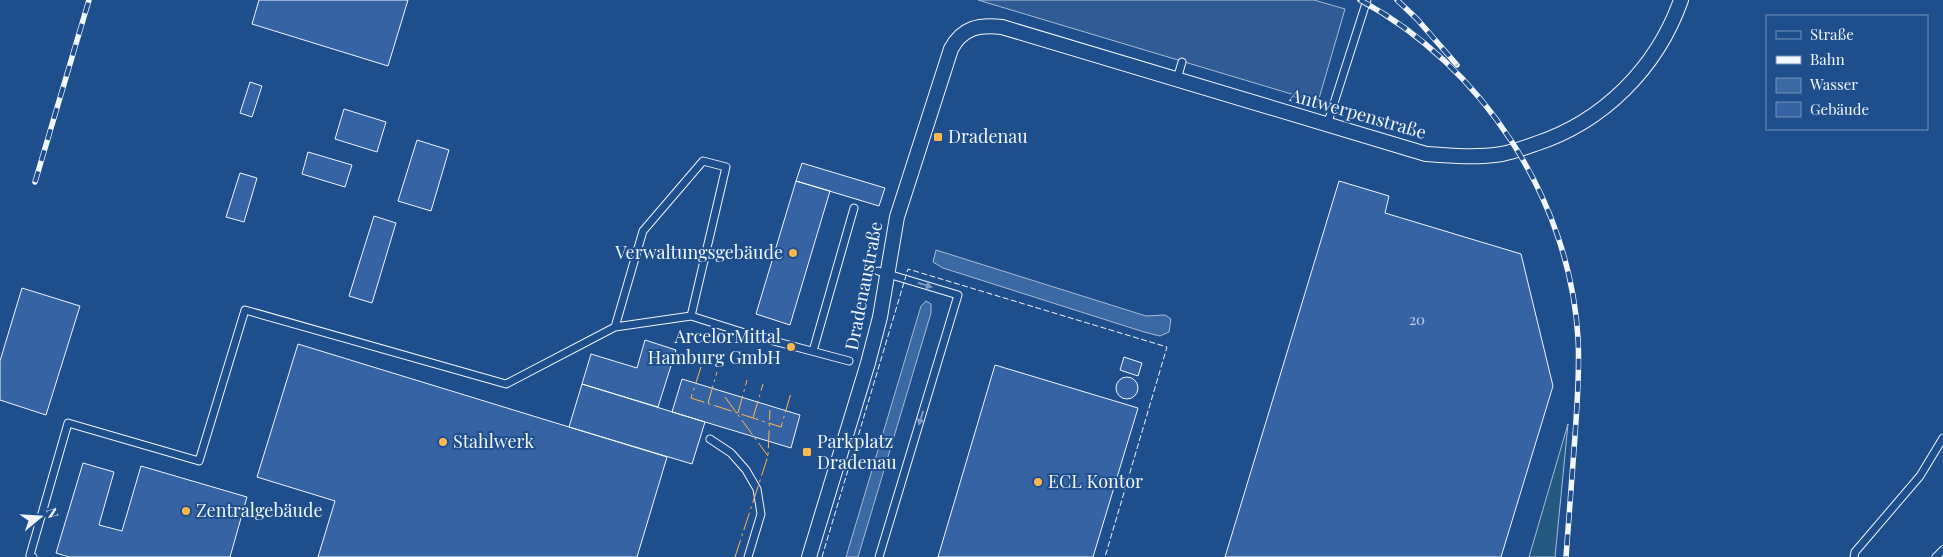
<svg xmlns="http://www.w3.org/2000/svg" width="1943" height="557" viewBox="0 0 1943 557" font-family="'Playfair Display',serif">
  <rect width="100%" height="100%" fill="#1f4e8c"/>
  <path fill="#245a82" stroke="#a8bbd7" d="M1568 424 1555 557H1529Z"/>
  <path fill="#305b95" stroke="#a8bbd7" d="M978 0H1314L1345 9 1318 102Z"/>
  <path fill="#3b69a3" stroke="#a8bbd7" d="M936 250 1146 316 1165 315 1171 319 1169 332 1160 336 1144 332 943 268 933 262Z
    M926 301 931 304V313L858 557H846L921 306Z"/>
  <path fill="#3563a3" stroke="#f2f6ff" d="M259 0H408L388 66 252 24Z
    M250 82 262 86 252 117 240 113Z
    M344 109 386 122 377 152 335 139Z
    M417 140 449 150 431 211 398 201Z
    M308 152 352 165 345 187 302 174Z
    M802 163 885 188 879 206 796 181Z
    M240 173 257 178 244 222 226 217Z
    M796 181 830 191 790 325 756 314Z
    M1339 181 1389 196 1385 213 1521 254 1553 386 1501 557H1225Z
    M374 216 396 223 372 303 349 296Z
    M22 288 80 306 46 415 0 400V361Z
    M645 340 676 350 658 407 582 384 591 354 637 368Z
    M298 344 667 457 637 557H318L335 501 257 477Z
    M1124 357 1142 363 1138 376 1120 370Z
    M995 365 1138 408 1093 557H938Z
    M1116 388a11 11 0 1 1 22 0a11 11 0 1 1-22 0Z
    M682 379 800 415 791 448 672 412Z
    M582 384 705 422 692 464 569 427Z
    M83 463 114 472 99 525 122 531 141 466 247 497 230 557H69L56 553Z"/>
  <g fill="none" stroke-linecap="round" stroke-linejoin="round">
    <defs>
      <path id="lane" d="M1177 79 1182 62
        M1327 125 1367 0
        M878 271 958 295 879 557
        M615 327 643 231 703 161 726 167 691 316
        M813 351 854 208
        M710 439 731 453 746 470 757 489 761 514 748 557
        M33 557 30 555 68 423 199 461 245 310 506 384 615 327 691 316 751 335 849 361
        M1854 557 1855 552 1920 476 1943 438
        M1936 557 1943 550"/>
      <path id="street" d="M809 557 868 363 880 317 897 217 951 49C962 28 979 24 1002 27L1426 154C1452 156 1477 158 1502 154 1513 152 1524 148 1535 144 1603 122 1657 68 1681 0"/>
    </defs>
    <use href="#lane" stroke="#f2f6ff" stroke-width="9"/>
    <use href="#street" stroke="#f2f6ff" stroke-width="16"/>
    <use href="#lane" stroke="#1f4e8c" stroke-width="7"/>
    <use href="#street" stroke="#1f4e8c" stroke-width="14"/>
    <defs>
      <path id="rail" d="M1360 0C1482 65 1570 200 1578 338 1580 371 1577 404 1575 436 1572 477 1569 517 1566 557
        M1397 0 1417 19 1457 65
        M35 182 89 0"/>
    </defs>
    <use href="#rail" stroke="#f2f6ff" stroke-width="5.5"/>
    <use href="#rail" stroke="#1f4e8c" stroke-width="4" stroke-dasharray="11" stroke-linecap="butt"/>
    <path stroke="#f2f6ff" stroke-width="1" stroke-dasharray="6 2.5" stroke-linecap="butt" d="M822 557 908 269 1167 347 1105 557"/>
    <path stroke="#ffb74d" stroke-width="1" stroke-dasharray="18 4 2.5 4" stroke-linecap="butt" d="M701 367 691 398 781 427 791 393
      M725 397 768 456
      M708 403 717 372
      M738 413 747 380
      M753 418 763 384
      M735 557 768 456 770 410"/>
  </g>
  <defs><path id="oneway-solid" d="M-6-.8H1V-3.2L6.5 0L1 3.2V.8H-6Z" transform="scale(1.25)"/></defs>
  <g fill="#7e9ac0">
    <use href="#oneway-solid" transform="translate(925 285) rotate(17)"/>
    <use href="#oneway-solid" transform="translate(921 418) rotate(107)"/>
  </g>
  <g fill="#ffb74d" stroke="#1f4e8c" stroke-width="2">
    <rect x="933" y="132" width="10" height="10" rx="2.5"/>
    <circle cx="793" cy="253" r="5"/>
    <circle cx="791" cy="347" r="5"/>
    <circle cx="443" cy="442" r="5"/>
    <rect x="802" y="447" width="10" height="10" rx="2.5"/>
    <circle cx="1038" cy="482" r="5"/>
    <circle cx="186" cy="511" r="5"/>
  </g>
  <g text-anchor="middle" stroke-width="4" stroke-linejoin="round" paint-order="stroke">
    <g font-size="15" fill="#c3d1e8">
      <text x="1417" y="325">20</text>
    </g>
    <g font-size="18" fill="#f2f6ff" stroke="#1f4e8c">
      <text transform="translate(1358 114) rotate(16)" y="6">Antwerpenstraße</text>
      <text transform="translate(864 286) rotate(-79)" y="6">Dradenaustraße</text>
    </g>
    <g font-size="18" fill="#f2f6ff" stroke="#1f4e8c" text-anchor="start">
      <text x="948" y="143">Dradenau</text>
      <text x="783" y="259" text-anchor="end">Verwaltungsgebäude</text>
      <text x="781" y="343" text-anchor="end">ArcelorMittal<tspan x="781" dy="21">Hamburg GmbH</tspan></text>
      <text x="453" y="448">Stahlwerk</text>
      <text x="817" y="448">Parkplatz<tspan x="817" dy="21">Dradenau</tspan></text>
      <text x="1048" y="488">ECL Kontor</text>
      <text x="196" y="517">Zentralgebäude</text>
    </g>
  </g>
  <rect x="1766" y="15" width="162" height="115" fill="#1f4e8c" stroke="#7391ba"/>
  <rect x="1776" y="31" width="25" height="8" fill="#1f4e8c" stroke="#7391ba"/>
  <text x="1810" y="40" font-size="15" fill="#f2f6ff">Straße</text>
  <rect x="1776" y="56" width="25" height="8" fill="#f2f6ff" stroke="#7391ba"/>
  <text x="1810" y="65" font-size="15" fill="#f2f6ff">Bahn</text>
  <rect x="1776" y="78" width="25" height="15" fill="#3b69a3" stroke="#7391ba"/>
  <text x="1810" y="90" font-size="15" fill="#f2f6ff">Wasser</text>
  <rect x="1776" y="102" width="25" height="15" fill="#3563a3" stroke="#7391ba"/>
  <text x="1810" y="115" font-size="15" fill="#f2f6ff">Gebäude</text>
  <g transform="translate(40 517) rotate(72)" stroke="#1f4e8c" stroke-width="4" paint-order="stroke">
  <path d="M0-4L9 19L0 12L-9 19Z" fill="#f2f6ff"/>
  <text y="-8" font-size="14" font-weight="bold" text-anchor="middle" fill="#f2f6ff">N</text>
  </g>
</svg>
